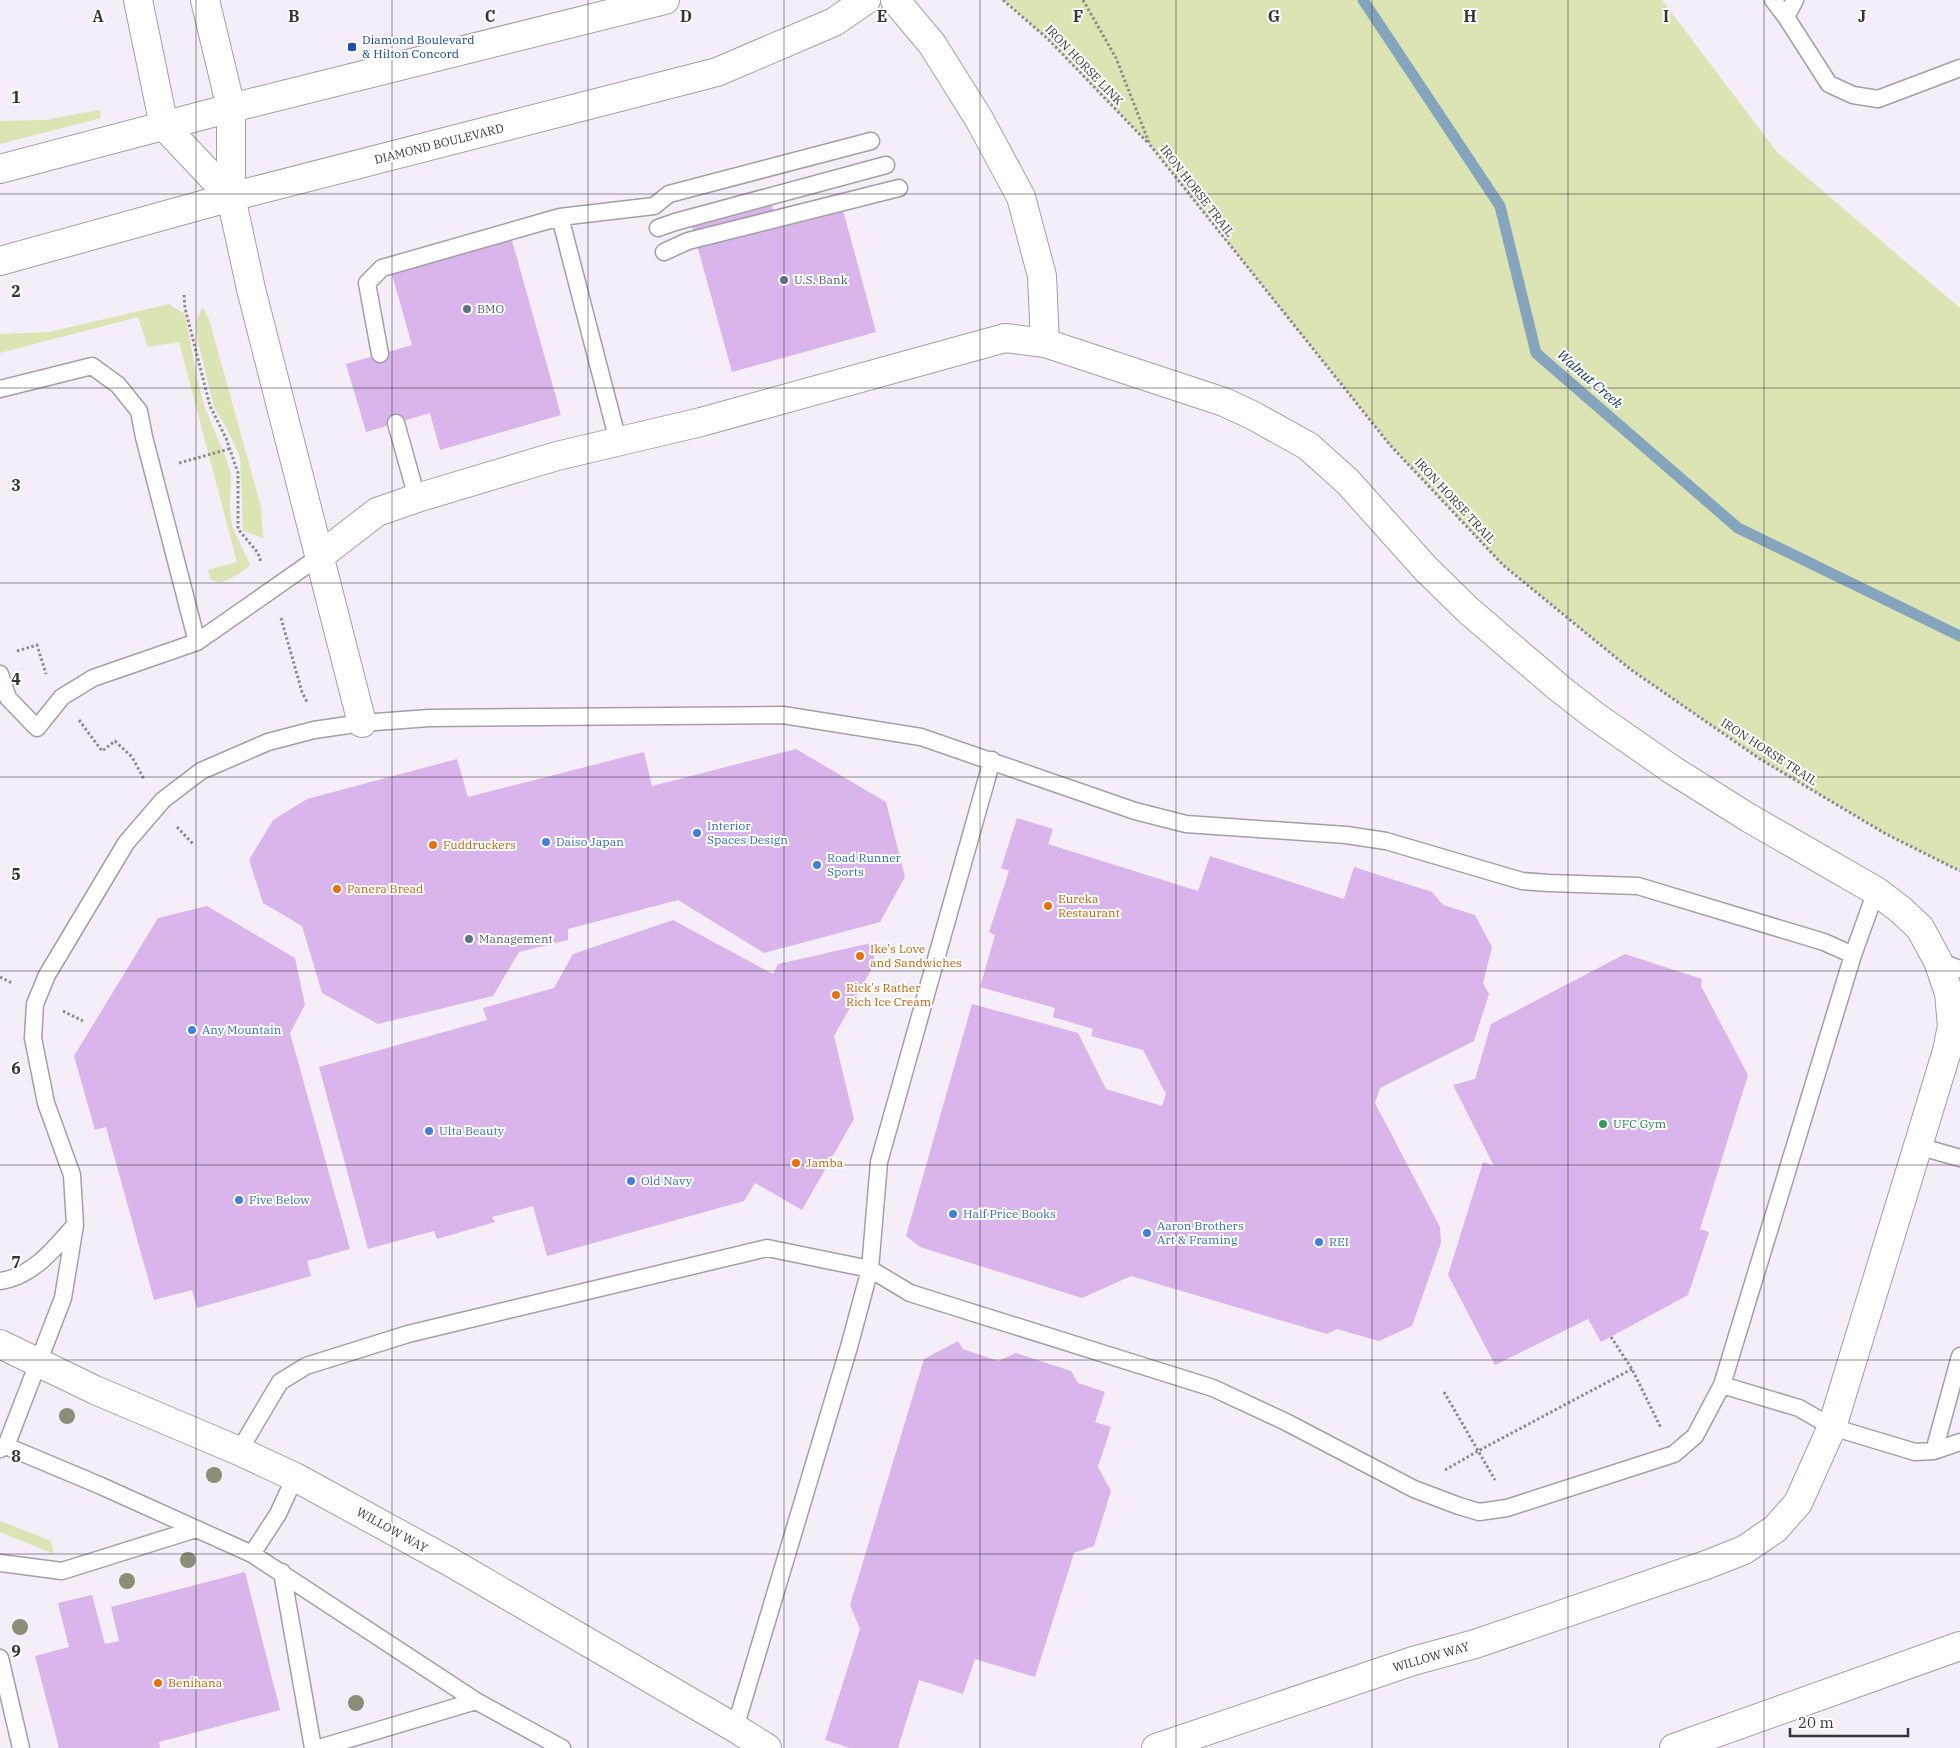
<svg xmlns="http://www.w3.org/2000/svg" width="1960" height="1748" viewBox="0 0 1960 1748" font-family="'IBM Plex Serif',serif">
  <rect width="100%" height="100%" fill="#f5eef8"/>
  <path fill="#dce4b3" d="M1003 0H1662L1777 152 1960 308V871L1886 834 1760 759 1630 669 1503 565 1390 445 1150 145 1048 39Z
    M100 110 101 118 0 144V121L44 120Z
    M169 304 185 314 198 383 205 408 227 461 231 474 230 508 232 526 250 565 239 574 221 583 210 579 208 570 237 562 179 342 148 347 138 317 0 353V334L49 332Z
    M202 307 209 319 261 507 263 538 243 531 240 457 227 429 214 407 198 342 196 322Z
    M0 1521 51 1541 54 1554 0 1532Z"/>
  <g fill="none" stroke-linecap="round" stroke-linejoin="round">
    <path stroke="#85a4bd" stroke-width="11" d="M1363 0 1500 206 1536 353 1738 528 1960 636"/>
  </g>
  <path fill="#d9b5eb" d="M769 194 778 228 843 210 876 332 732 372 689 216Z
    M511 237 561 415 440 450 430 413 366 432 346 364 412 345 391 271Z
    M796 749 886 802 905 877 880 922 764 953 678 900 568 929V940L519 952 493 996 378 1024 322 993 302 926 263 903 249 860 273 820 307 799 457 759 468 797 644 752 652 786Z
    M1017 818 1053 829 1048 844 1198 891 1210 856 1344 899 1354 867 1432 892 1443 905 1475 915 1492 947 1483 983 1489 994 1474 1041 1380 1088 1375 1103 1440 1227 1441 1243 1412 1326 1379 1341 1337 1329 1327 1334 1131 1276 1082 1298 920 1247 906 1236 972 1004 1078 1033 1106 1089 1162 1106 1166 1094 1143 1050 1091 1036 1093 1029 1053 1017 1055 1008 980 987 995 935 989 932 1009 871 1001 868Z
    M207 906 295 958 305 1005 290 1033 350 1249 307 1261 311 1276 197 1308 192 1290 154 1300 106 1127 95 1130 74 1056 158 918Z
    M673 920 773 974 778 964 871 943 875 963 834 1036 854 1119 802 1210 755 1183 744 1201 547 1256 533 1206 492 1217 495 1222 437 1239 434 1231 368 1249 319 1067 487 1020 483 1008 554 988 573 954Z
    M1625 954 1702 979 1701 986 1748 1075 1700 1229 1709 1232 1688 1295 1601 1342 1588 1319 1495 1365 1448 1275 1483 1162 1494 1166 1453 1085 1475 1079 1491 1024Z
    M958 1341 963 1349 998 1361 1016 1353 1071 1371 1078 1383 1105 1392 1095 1422 1111 1427 1098 1467 1111 1491 1094 1546 1074 1553 1035 1677 975 1659 963 1694 919 1680 898 1748H850L825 1740 860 1629 850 1605 924 1359Z
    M245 1572 280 1710 159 1742 160 1748H59L35 1656 69 1647 58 1603 92 1595 105 1644 119 1641 111 1607Z"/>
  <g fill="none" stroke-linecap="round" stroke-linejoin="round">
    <defs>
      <path id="lane" d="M1773 0 1786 17 1829 84 1853 95 1878 99 1960 68
        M1786 17 1795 0
        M658 228 675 222 886 165
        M664 252 688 241 899 188
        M380 354 367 283 382 268 560 217
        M0 389 92 366 118 385 139 411 144 437 197 642
        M396 423 417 498
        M618 441 560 217 654 206 669 194 871 141
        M0 674 8 698 37 728 62 697 93 678 197 642 320 556
        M1938 961 1960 969
        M1918 1146 1960 1158
        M0 1281C32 1277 55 1248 75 1225
        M1960 1356 1934 1451 1960 1442
        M1722 1385 1799 1408 1832 1427 1915 1452 1934 1451
        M6 1446 99 1485 252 1554 476 1701 562 1748
        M0 1449 6 1446 63 1298 75 1225 72 1175 46 1103 33 1038 35 1004 47 975 126 843 163 800 201 771 268 742 314 730 362 723 429 718 783 715 921 737 1135 811 1186 824 1346 835 1386 841 1522 881 1549 883 1638 886 1824 942 1853 955
        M239 1451 280 1382 306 1366 408 1334 767 1248 870 1269 910 1293 1213 1388 1286 1422 1414 1489 1459 1506 1479 1512 1507 1508 1674 1454 1695 1436 1722 1385 1853 955 1876 891
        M252 1554 278 1514 295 1477
        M0 1563 62 1571 196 1529
        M282 1572 313 1748
        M0 1658 21 1748
        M735 1728 849 1347 870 1269 879 1162 992 760
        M319 1748 476 1701"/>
      <path id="street" d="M138 0 164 126 231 197V108L205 0
        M895 0 932 44 979 119 1021 197 1042 276 1045 343
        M231 197 251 289 362 723
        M320 556 377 512 417 498 557 456 701 422 1005 338 1045 343 1224 402 1252 415 1308 446 1348 482 1426 569 1469 611 1559 688 1595 716 1671 769 1749 818 1876 891 1901 910 1920 928 1938 961 1949 993 1952 1026 1947 1051 1832 1427 1798 1503 1775 1529 1744 1550 1706 1565 1475 1644 1413 1661 1156 1748
        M0 1344 95 1390 239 1451 295 1477 452 1563 735 1728 767 1748"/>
      <path id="secondary" d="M0 169 231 108 665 0
        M0 261 231 197 717 72 834 22 866 0"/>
      <path id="highway" d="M1674 1748 1960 1646"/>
    </defs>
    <use href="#lane" stroke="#a59ea8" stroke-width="19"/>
    <use href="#street" stroke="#a59ea8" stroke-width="30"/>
    <use href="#secondary" stroke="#a59ea8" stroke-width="30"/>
    <use href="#highway" stroke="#a59ea8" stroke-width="30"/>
    <path stroke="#8f8a91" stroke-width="3" stroke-dasharray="2.5 2.5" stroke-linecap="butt" d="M1003 0 1048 39 1148 143
      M1083 0 1116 58 1150 145 1390 445 1503 565 1630 669 1760 759 1886 834 1960 871
      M184 295 185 308 210 406 226 438 238 473V529L258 553 261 562
      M179 463 229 449
      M281 618 302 692 307 702
      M17 651 37 645 46 674
      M79 720 102 751 115 741 132 757 144 779
      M177 827 193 844
      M0 977 12 983
      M63 1011 83 1021
      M1611 1337 1632 1369 1661 1428
      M1444 1392 1495 1480
      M1445 1470 1478 1451 1632 1369"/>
    <use href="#lane" stroke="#fff" stroke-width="16"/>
    <use href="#street" stroke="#fff" stroke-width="28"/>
    <use href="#secondary" stroke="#fff" stroke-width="28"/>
    <use href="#highway" stroke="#fff" stroke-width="28"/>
  </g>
  <g fill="#8c8d76">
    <circle cx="67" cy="1416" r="8"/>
    <circle cx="214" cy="1475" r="8"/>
    <circle cx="188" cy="1560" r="8"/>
    <circle cx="127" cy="1581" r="8"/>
    <circle cx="20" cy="1627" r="8"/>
    <circle cx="356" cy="1703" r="8"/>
  </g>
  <path fill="none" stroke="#373539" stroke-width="1" stroke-opacity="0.55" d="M196 0V1748M392 0V1748M588 0V1748M784 0V1748M980 0V1748M1176 0V1748M1372 0V1748M1568 0V1748M1764 0V1748M0 194H1960M0 388H1960M0 583H1960M0 777H1960M0 971H1960M0 1165H1960M0 1360H1960M0 1554H1960"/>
  <rect fill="#1a4fb4" stroke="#fff" stroke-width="2" x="347" y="42" width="10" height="10" rx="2.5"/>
  <g fill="#5c6f8a" stroke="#fff" stroke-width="2">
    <circle cx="784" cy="280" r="5"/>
    <circle cx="467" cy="309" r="5"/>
    <circle cx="469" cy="939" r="5"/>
  </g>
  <g fill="#3f7fe0" stroke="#fff" stroke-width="2">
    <circle cx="697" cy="833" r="5"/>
    <circle cx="546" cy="842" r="5"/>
    <circle cx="817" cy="865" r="5"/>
    <circle cx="192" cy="1030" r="5"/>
    <circle cx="429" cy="1131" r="5"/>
    <circle cx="631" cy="1181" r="5"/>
    <circle cx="239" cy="1200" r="5"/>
    <circle cx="953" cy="1214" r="5"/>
    <circle cx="1147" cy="1233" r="5"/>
    <circle cx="1319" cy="1242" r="5"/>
  </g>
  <g fill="#e8710a" stroke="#fff" stroke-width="2">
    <circle cx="433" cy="845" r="5"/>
    <circle cx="337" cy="889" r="5"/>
    <circle cx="1048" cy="906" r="5"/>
    <circle cx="860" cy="956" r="5"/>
    <circle cx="836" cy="995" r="5"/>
    <circle cx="796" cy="1163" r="5"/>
    <circle cx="158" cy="1683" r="5"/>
  </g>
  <circle fill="#2e9e5b" stroke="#fff" stroke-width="2" cx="1603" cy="1124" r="5"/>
  <g text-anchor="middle" stroke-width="4" stroke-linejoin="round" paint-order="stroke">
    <g font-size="12" fill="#164399" stroke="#fff" text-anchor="start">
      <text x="362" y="44">Diamond Boulevard<tspan x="362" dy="14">&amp; Hilton Concord</tspan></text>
    </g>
    <g font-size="12" fill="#373539" stroke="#fff">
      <text transform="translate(1084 65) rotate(46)" y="4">IRON HORSE LINK</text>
      <text transform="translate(439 144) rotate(-14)" y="4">DIAMOND BOULEVARD</text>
      <text transform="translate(1197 191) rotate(52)" y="4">IRON HORSE TRAIL</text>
      <text transform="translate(1455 501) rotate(47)" y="4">IRON HORSE TRAIL</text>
      <text transform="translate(1769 752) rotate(33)" y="4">IRON HORSE TRAIL</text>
      <text transform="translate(392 1530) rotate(29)" y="4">WILLOW WAY</text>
      <text transform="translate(1431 1657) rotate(-16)" y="4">WILLOW WAY</text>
    </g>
    <g font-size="12" fill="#4e5e75" stroke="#fff" text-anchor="start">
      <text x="794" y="284">U.S. Bank</text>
      <text x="477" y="313">BMO</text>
      <text x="479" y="943">Management</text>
    </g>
    <g font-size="12" fill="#366cbe" stroke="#fff" text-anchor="start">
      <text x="707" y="830">Interior<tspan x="707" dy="14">Spaces Design</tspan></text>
      <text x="556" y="846">Daiso Japan</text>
      <text x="827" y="862">Road Runner<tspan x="827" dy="14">Sports</tspan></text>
      <text x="202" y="1034">Any Mountain</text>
      <text x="439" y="1135">Ulta Beauty</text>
      <text x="641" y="1185">Old Navy</text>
      <text x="249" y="1204">Five Below</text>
      <text x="963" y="1218">Half Price Books</text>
      <text x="1157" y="1230">Aaron Brothers<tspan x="1157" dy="14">Art &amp; Framing</tspan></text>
      <text x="1329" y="1246">REI</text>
    </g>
    <g font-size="12" fill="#c56008" stroke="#fff" text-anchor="start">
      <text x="443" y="849">Fuddruckers</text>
      <text x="347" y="893">Panera Bread</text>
      <text x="1058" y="903">Eureka<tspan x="1058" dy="14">Restaurant</tspan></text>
      <text x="870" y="953">Ike's Love<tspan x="870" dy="14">and Sandwiches</tspan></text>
      <text x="846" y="992">Rick's Rather<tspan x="846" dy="14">Rich Ice Cream</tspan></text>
      <text x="806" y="1167">Jamba</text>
      <text x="168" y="1687">Benihana</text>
    </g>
    <g font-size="12" fill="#27864d" stroke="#fff" text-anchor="start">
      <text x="1613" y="1128">UFC Gym</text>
    </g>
    <g font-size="14" font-style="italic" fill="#073652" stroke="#fff">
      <text transform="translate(1590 379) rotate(41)" y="5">Walnut Creek</text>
    </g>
  </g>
  <g font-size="16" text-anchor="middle" font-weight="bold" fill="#373539" stroke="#fff" stroke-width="4" stroke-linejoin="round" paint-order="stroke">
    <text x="98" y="22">A</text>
    <text x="294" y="22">B</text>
    <text x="490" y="22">C</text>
    <text x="686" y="22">D</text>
    <text x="882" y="22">E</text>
    <text x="1078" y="22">F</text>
    <text x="1274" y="22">G</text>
    <text x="1470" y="22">H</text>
    <text x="1666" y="22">I</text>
    <text x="1862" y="22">J</text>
    <text x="16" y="103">1</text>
    <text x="16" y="297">2</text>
    <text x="16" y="491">3</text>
    <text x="16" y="685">4</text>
    <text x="16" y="880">5</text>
    <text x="16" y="1074">6</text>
    <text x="16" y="1268">7</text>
    <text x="16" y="1462">8</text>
    <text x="16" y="1657">9</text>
  </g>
  <path d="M1790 1728v8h118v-8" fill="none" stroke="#373539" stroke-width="2.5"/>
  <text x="1798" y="1728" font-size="15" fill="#373539" stroke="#ffffff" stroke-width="4" paint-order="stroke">20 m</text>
</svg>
